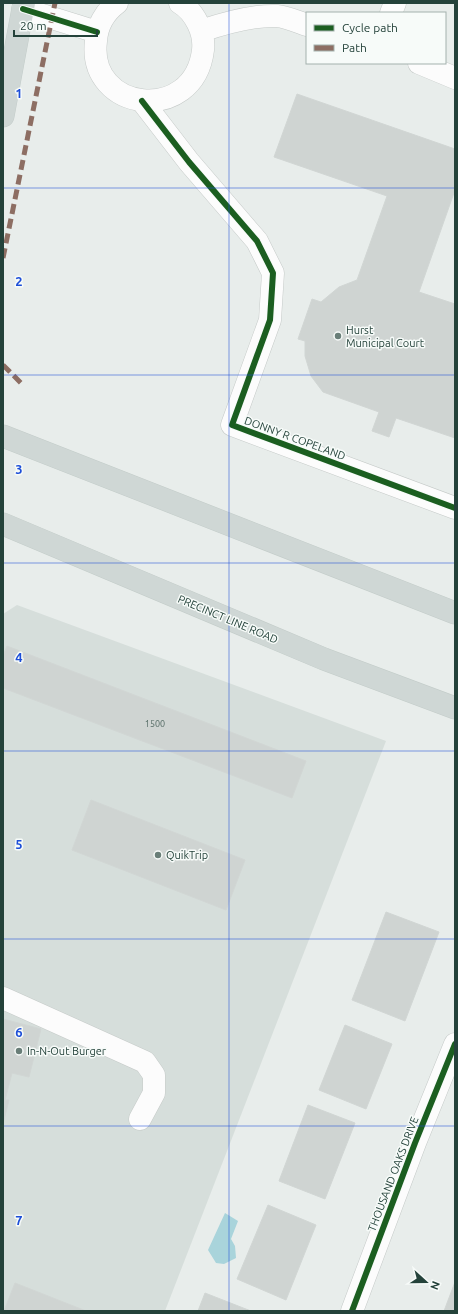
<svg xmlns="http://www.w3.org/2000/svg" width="458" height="1314" viewBox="0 0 458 1314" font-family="Ubuntu,sans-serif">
  <rect width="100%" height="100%" fill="#e8edeb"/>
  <path fill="#d6dedb" d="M17 605 386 741 165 1311H3V614Z"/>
  <path fill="#a9d4db" d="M225 1213 238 1221 231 1239 235 1246 236 1258 224 1264 216 1263 208 1250Z"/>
  <path fill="#cfd4d2" stroke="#d1d6d4" d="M297 94 455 149V190L419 292 455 304V438L396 418 389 437 372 431 379 412 323 392 311 376 305 356V341L298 339 312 299 321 302 339 287 357 280 387 196 274 157Z
    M7 646 306 761 292 798 3 688V656Z
    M91 800 245 860 226 910 72 850Z
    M386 912 439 932 405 1021 352 1000Z
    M3 1019 41 1029 29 1077 12 1073 5 1100H9L3 1124Z
    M345 1025 392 1044 366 1109 319 1090Z
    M308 1105 355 1123 325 1199 279 1181Z
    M268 1205 316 1225 286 1300 237 1279Z
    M455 1282V1311H444Z
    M15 1283 86 1311H4Z
    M205 1293 251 1311H198Z"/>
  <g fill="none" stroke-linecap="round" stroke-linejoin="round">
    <defs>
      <path id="minor" d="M117 3C105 12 97 26 96 41 87 112 194 125 203 50 205 33 195 12 180 3
        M23 9 97 32
        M391 13 395 3
        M201 31C222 24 255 15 277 16 287 17 298 22 307 25
        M419 63 455 78
        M142 101 189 162 257 241 273 273 270 320 232 425 455 508
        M3 998 145 1062 154 1075V1093L140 1119
        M352 1311 415 1143 455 1044"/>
      <path id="major" d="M3 116 24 3
        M3 436 455 613
        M3 524 324 659 455 708"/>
    </defs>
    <use href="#minor" stroke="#c5cac8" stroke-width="23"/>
    <use href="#major" stroke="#c3ccc9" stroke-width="23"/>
    <use href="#minor" stroke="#fcfcfc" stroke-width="22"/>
    <use href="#major" stroke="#cfd7d5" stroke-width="22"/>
    <path stroke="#8d6e63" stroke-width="5" stroke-dasharray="10 5" stroke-linecap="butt" d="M3 258 55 3
      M3 365 22 384"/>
    <defs>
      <path id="cycleway" d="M23 9 97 32
        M142 101 189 162 257 241 273 273 270 320 232 425 455 508
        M352 1311 415 1143 455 1044"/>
    </defs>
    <use href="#cycleway" stroke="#f7fbf9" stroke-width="8"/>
    <use href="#cycleway" stroke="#1b5e20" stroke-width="6"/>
  </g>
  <path fill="none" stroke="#1d4ed8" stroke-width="1" stroke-opacity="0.55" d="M229 3V1311M3 188H455M3 375H455M3 563H455M3 751H455M3 939H455M3 1126H455"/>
  <g fill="#697e78" stroke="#f7fbf9" stroke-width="1.5">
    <circle cx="338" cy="336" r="4"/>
    <circle cx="158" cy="855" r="4"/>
    <circle cx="19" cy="1051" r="4"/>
  </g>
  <g text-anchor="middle" stroke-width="3" stroke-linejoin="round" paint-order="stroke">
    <g font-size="9" fill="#506761">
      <text x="155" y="727">1500</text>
    </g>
    <g font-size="11" fill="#24423a" stroke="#f7fbf9" text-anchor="start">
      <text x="346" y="334">Hurst<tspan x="346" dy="13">Municipal Court</tspan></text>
      <text x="166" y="859">QuikTrip</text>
      <text x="27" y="1055">In-N-Out Burger</text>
    </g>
    <g font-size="11" fill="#24423a" stroke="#f7fbf9">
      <text transform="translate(295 438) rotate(20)" y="4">DONNY R COPELAND</text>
      <text transform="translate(228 619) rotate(23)" y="4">PRECINCT LINE ROAD</text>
      <text transform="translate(393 1174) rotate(-69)" y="4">THOUSAND OAKS DRIVE</text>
    </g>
  </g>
  <g font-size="13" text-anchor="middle" font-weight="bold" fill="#1d4ed8" stroke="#f7fbf9" stroke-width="3" stroke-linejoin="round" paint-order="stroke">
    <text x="19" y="98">1</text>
    <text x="19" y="286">2</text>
    <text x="19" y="474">3</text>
    <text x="19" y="662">4</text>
    <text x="19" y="849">5</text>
    <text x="19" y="1037">6</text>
    <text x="19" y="1225">7</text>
  </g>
  <rect width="458" height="1314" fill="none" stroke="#24423a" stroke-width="8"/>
  <rect x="306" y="12" width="140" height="52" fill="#f7fbf9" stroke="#a3b1ad"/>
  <rect x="314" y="25" width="20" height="6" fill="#1b5e20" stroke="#a3b1ad"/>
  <text x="342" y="32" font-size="12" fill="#24423a">Cycle path</text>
  <rect x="314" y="45" width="20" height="6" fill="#8d6e63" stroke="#a3b1ad"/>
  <text x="342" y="52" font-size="12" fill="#24423a">Path</text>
  <g transform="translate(426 1282) rotate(111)" stroke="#f7fbf9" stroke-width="3" paint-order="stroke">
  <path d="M0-3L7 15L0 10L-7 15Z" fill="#24423a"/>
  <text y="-6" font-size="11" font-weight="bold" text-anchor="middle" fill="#24423a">N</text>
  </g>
  <path d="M14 30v6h83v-6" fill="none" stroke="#24423a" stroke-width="2"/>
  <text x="20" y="30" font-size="12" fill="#24423a" stroke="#f7fbf9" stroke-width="3" paint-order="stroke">20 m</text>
</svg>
